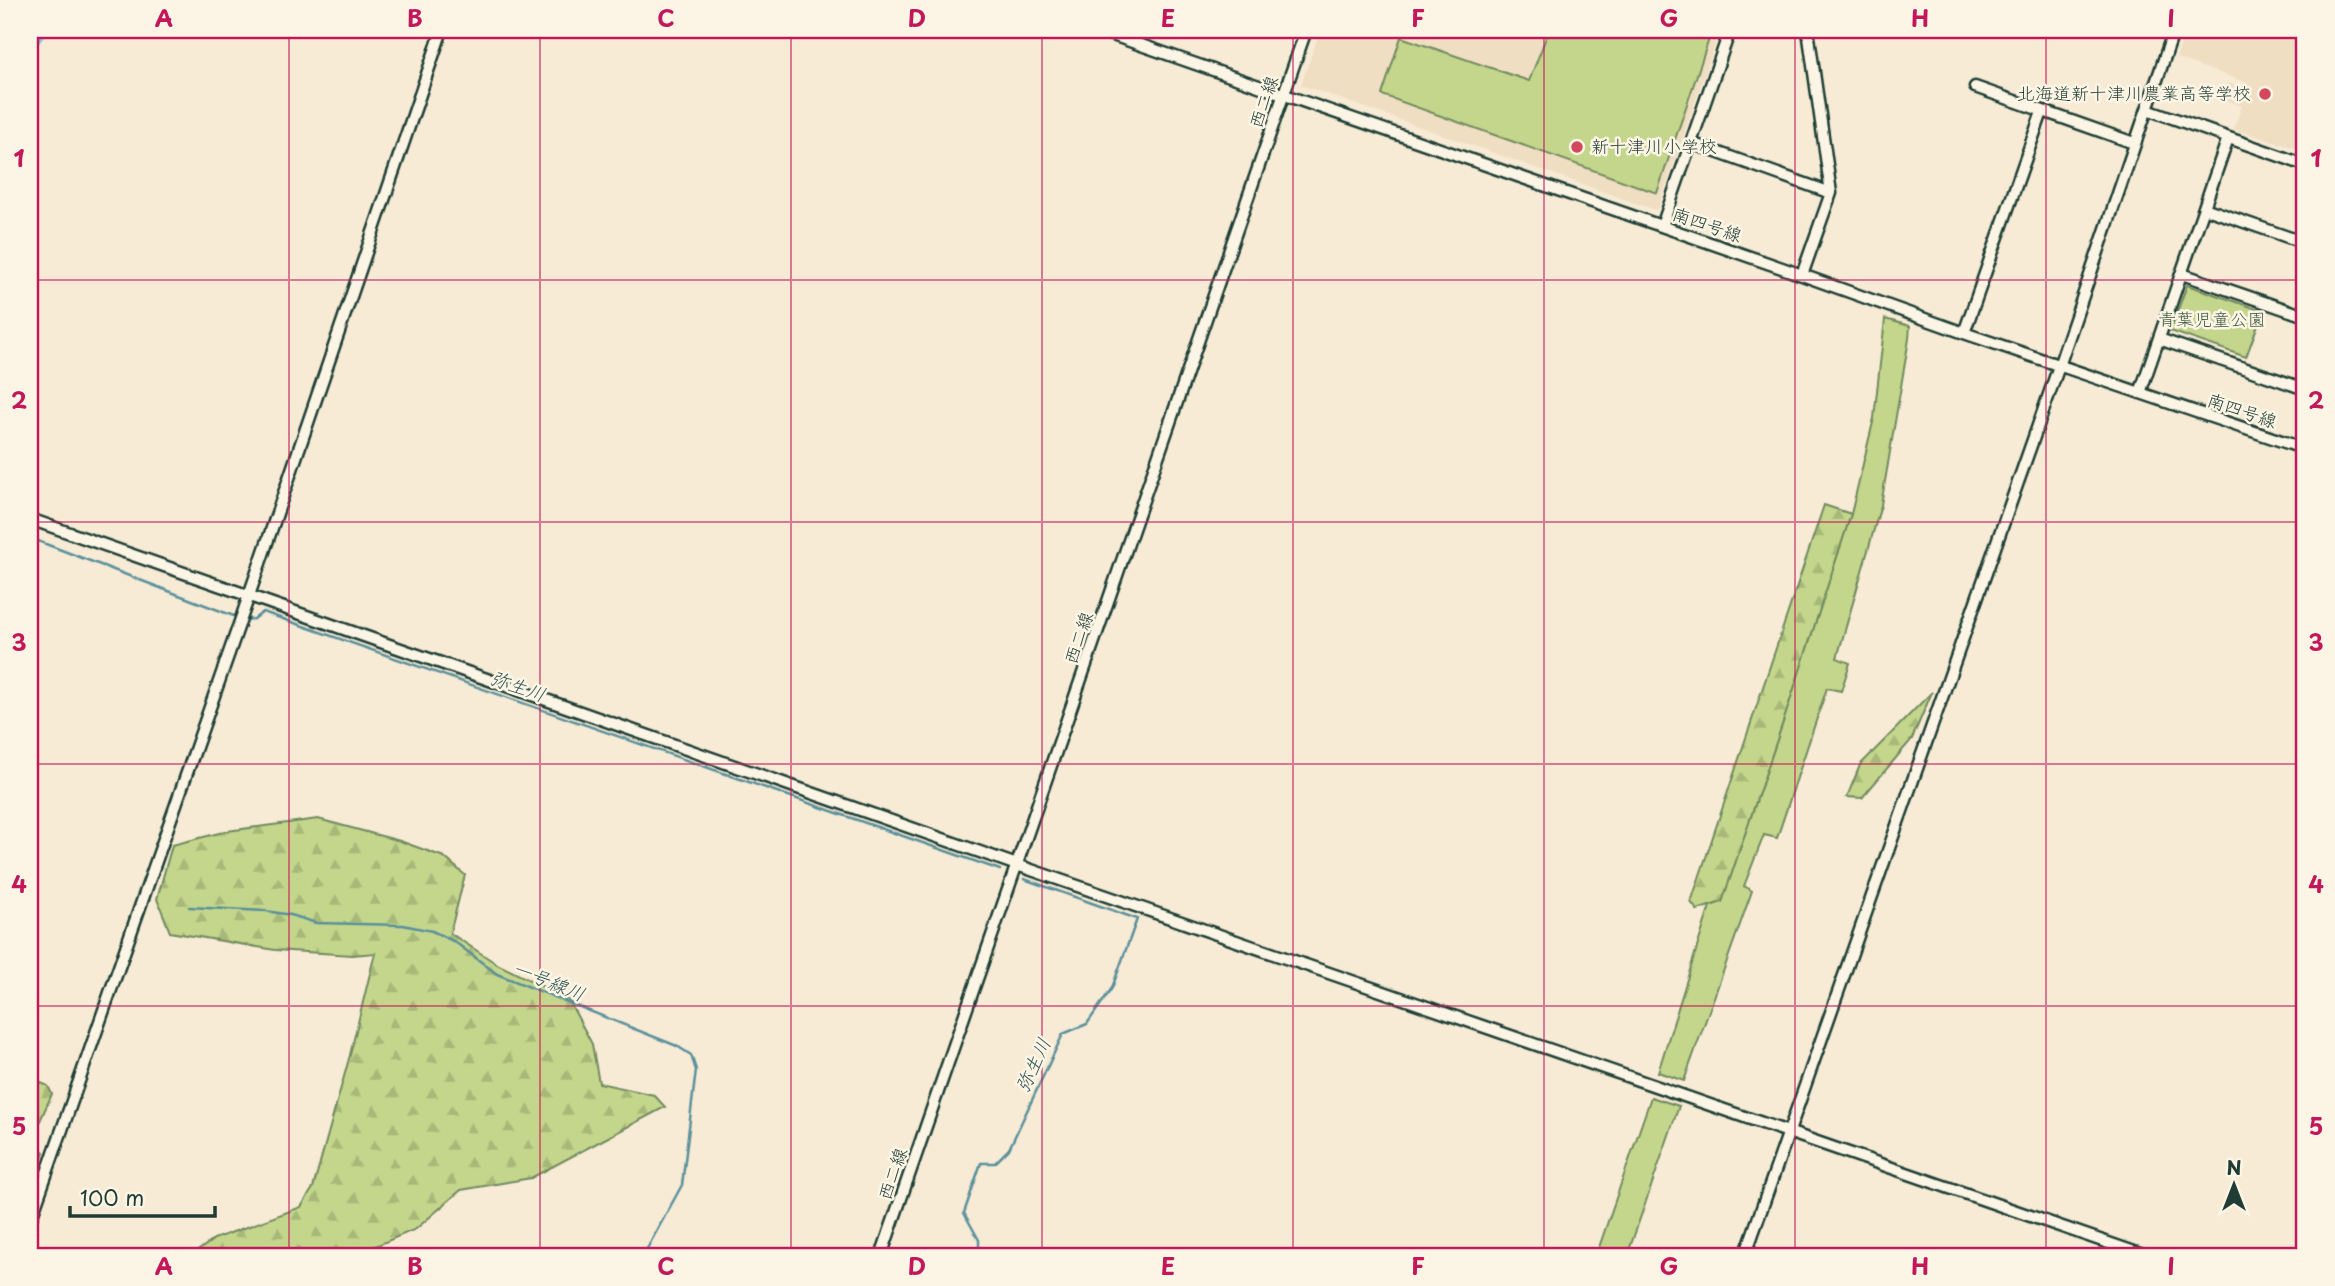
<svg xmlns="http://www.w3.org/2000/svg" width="2335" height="1286" viewBox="0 0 2335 1286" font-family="'Playpen Sans','Klee One',sans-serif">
  <defs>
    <pattern id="forest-firs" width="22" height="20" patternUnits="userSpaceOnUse" patternTransform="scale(1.75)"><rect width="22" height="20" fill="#c3d68b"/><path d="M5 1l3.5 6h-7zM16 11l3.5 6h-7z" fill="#a7b979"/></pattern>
  </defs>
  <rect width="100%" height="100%" fill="#f7ebd5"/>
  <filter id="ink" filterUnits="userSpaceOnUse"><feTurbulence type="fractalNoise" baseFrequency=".0143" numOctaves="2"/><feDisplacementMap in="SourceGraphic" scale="14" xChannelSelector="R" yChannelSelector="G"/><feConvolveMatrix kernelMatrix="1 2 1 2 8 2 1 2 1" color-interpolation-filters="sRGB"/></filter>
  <g filter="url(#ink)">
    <path fill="#f0dec2" d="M1320 30H1720L1658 209 1655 210 1301 85Z
      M2186 30H2305V151L2233 129 2242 106 2223 99 2228 83 2244 89 2248 83 2176 58Z"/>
    <path fill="#c3d68b" stroke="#718a60" stroke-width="2" d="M1549 30H1712L1657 193 1382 95 1401 37 1529 81Z
      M2187 285 2263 311 2246 357 2170 331Z
      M1885 319 1910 326 1909 339 1881 505 1837 658 1850 663 1841 691 1827 688 1777 838 1764 835 1744 886 1752 891 1684 1081 1658 1072 1710 906 1722 902 1783 722 1851 514 1874 418Z
      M1651 1097 1679 1106 1627 1256H1596Z"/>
    <path fill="url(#forest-firs)" stroke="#718a60" stroke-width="2" d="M1824 505 1851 514 1783 722 1722 902 1697 910 1691 902Z
      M1932 692 1912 739 1862 798 1847 797 1860 765Z
      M318 819 400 841 444 857 465 875 450 933 497 964 568 999 592 1044 599 1083 654 1095 665 1107 531 1178 461 1190 416 1229 352 1256H191L214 1239 301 1207 313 1188 350 1055 375 953 352 955 275 950 170 932 157 899 172 845 227 831Z
      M30 1078 48 1086 52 1094 31 1141 44 1152 30 1193Z"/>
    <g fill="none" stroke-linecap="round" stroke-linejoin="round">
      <path stroke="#5a909c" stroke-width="2.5" d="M30 538 239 618
        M245 620 254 619 263 612 1000 870
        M189 907 266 911 291 915 316 923 403 925 432 931 455 942 497 974 677 1046 691 1055 696 1070 682 1185 643 1256
        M979 1256V1240L964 1213 981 1163H995L1009 1149 1063 1034 1087 1024 1112 988 1137 919 1024 879"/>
      <path stroke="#81c7e2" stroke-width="18" d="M30 40 38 30"/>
      <defs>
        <path id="minor" d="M1098 30 1802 275 1964 333 2305 449
          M1975 87 2134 143
          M2147 109 2305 165
          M1691 143 1831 193
          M2204 208 2305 243
          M1662 226 1730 30
          M2182 274 2305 316
          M1802 275 1831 193 1808 30
          M1964 333 2042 112
          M2159 339 2305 389
          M2140 393 2228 138
          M30 519 1017 865 2146 1256
          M30 1221 243 613 442 30
          M881 1256 1306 30
          M1745 1256 2059 366 2174 30"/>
      </defs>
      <use href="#minor" stroke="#1f3d34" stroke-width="15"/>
      <use href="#minor" stroke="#fcf5e5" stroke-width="10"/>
    </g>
  </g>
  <path fill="none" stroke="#c2185b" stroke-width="2" stroke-opacity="0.55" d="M289 30V1256M540 30V1256M791 30V1256M1042 30V1256M1293 30V1256M1544 30V1256M1795 30V1256M2046 30V1256M30 280H2305M30 522H2305M30 764H2305M30 1006H2305"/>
  <g fill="#d1495b" stroke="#fcf5e5" stroke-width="2.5">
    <circle cx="2265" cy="94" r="7"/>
    <circle cx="1577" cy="147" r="7"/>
  </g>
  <g text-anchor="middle" stroke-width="5" stroke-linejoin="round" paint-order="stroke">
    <g font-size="18" fill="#1f3d34" stroke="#fcf5e5" text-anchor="end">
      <text x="2251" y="100">北海道新十津川農業高等学校</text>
      <text x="1591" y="153" text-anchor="start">新十津川小学校</text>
    </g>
    <g font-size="18" fill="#1f3d34" stroke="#fcf5e5">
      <text transform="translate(1264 102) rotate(-71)" y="6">西二線</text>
      <text transform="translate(1707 225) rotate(19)" y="6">南四号線</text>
      <text transform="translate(2242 411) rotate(19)" y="6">南四号線</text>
      <text transform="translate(1079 638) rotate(-71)" y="6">西二線</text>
      <text transform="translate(893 1174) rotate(-71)" y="6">西二線</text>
    </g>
    <g font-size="18" fill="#405c45" stroke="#fcf5e5">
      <text x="2212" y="326">青葉児童公園</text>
    </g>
    <g font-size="19" font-style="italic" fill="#335957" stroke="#fcf5e5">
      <text transform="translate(518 686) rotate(19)" y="7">弥生川</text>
      <text transform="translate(549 981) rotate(22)" y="7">一号線川</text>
      <text transform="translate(1033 1065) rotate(-65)" y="7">弥生川</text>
    </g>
  </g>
  <rect width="2335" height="1286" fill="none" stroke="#fcf5e5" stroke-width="77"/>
  <g transform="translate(2234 1185)" stroke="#fcf5e5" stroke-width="5" paint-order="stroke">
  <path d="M0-5L12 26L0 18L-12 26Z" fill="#1f3d34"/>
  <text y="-10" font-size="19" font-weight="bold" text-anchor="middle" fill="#1f3d34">N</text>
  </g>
  <path d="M70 1206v10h145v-10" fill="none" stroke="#1f3d34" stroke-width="3.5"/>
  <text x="80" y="1206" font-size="21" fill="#1f3d34" stroke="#fcf5e5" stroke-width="5" paint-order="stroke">100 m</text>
  <rect x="38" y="38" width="2258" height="1210" fill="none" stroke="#c2185b" stroke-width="2.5"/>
  <g font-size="23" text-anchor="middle" font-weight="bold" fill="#c2185b">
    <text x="164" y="27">A</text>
    <text x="415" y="27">B</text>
    <text x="666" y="27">C</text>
    <text x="917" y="27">D</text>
    <text x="1168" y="27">E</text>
    <text x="1418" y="27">F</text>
    <text x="1669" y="27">G</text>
    <text x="1920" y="27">H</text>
    <text x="2171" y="27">I</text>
    <text x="19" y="167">1</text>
    <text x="2316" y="167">1</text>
    <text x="19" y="409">2</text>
    <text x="2316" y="409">2</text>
    <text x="19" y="651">3</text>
    <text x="2316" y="651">3</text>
    <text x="19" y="893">4</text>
    <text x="2316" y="893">4</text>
    <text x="19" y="1135">5</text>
    <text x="2316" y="1135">5</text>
    <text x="164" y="1275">A</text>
    <text x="415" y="1275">B</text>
    <text x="666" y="1275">C</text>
    <text x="917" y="1275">D</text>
    <text x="1168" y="1275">E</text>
    <text x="1418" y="1275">F</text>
    <text x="1669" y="1275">G</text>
    <text x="1920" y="1275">H</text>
    <text x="2171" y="1275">I</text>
  </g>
</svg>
